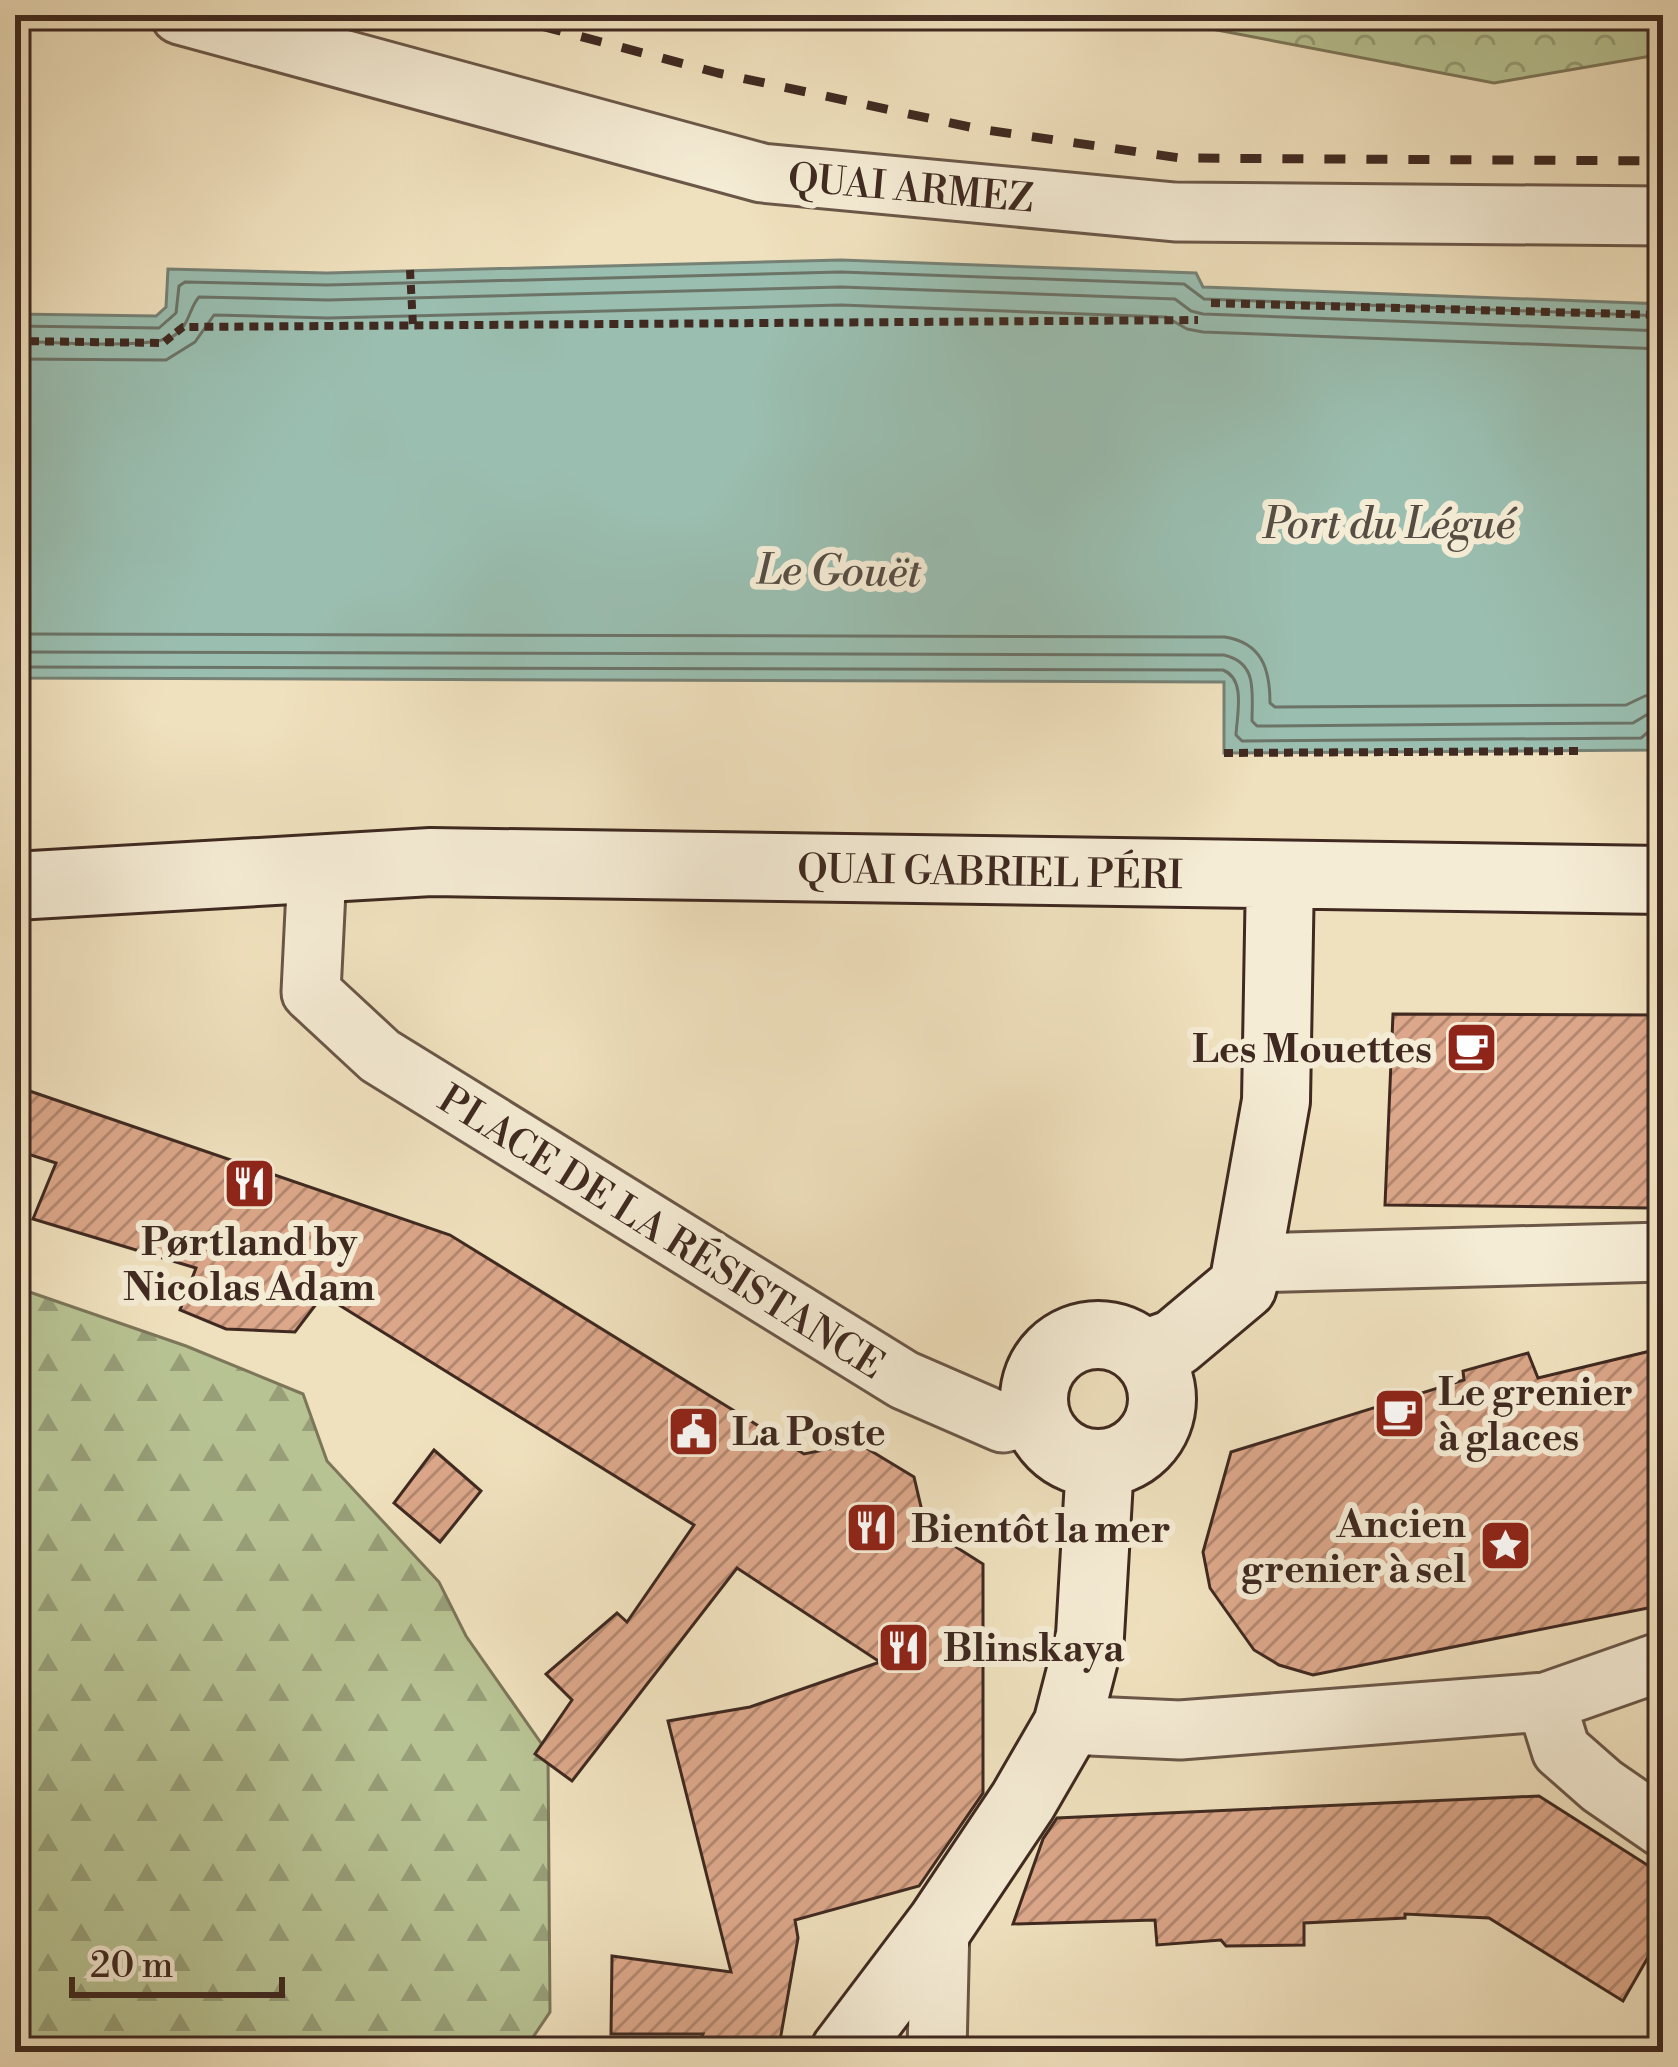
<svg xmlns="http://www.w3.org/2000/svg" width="1678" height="2067" viewBox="0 0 1678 2067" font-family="'Libre Bodoni',serif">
  <defs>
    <pattern id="forest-firs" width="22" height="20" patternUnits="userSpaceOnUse" patternTransform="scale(3)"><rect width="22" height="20" fill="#b8c393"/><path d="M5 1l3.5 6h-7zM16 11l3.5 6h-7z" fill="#979e78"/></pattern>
    <pattern id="park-crowns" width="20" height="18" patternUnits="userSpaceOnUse" patternTransform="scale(3)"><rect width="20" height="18" fill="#b8c393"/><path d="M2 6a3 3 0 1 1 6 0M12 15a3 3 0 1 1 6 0" fill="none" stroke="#979e78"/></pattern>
    <pattern id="building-hatch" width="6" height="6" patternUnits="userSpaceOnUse" patternTransform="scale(3)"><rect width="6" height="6" fill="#dca78a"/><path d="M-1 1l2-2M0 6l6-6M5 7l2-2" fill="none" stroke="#b48870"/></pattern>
  </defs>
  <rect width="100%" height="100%" fill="#f0e1be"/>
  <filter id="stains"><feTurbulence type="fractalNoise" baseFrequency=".00167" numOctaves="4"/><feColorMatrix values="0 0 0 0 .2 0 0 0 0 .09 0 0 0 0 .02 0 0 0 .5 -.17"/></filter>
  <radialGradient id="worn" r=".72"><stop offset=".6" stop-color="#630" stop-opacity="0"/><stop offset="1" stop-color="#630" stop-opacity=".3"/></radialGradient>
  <path fill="url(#forest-firs)" stroke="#7c765a" stroke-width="3" d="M15 1287 186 1346 303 1394 327 1461 439 1582 466 1636 548 1753 550 2012 523 2052H15Z"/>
  <path fill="url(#park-crowns)" stroke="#7c765a" stroke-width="3" d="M1138 15H1663V54L1494 83Z"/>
  <path fill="#9abeb0" stroke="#768276" stroke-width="3" d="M841 260 1196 273 1203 287 1663 304V715L1655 750 1224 753V682L15 678V314L156 316 166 307 168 269 327 273Z"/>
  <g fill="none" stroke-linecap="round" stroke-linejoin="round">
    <path stroke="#6c7468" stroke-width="3" d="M15 326 159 328 176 313 179 286 185 282 327 285 841 272 1184 284 1204 299 1663 316
      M15 341C45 342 156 350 175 335 190 324 189 308 199 297L328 300 841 287 1175 299 1191 311 1203 314 1663 331
      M15 359 166 360 195 342 214 315 328 318 841 305 1166 317 1187 329 1203 332 1663 349
      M15 634 1225 637C1262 643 1270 669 1270 703L1275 707 1626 705 1645 696 1663 693
      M15 652 1224 655C1258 663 1252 692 1252 721L1257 726 1633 723 1648 714 1663 711
      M15 667 1223 670C1246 679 1237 714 1236 735L1242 741 1641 738 1653 728 1663 726"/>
  </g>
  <path fill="url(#building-hatch)" stroke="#3f2920" stroke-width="3" d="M1393 1014 1663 1015V1113H1656L1650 1208 1385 1205Z
    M15 1086 450 1235 804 1454 858 1443 914 1477 926 1528 983 1564V1793L919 1886 795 1920 798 1938 778 2052H695L703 2034H611L612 1956 731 1972 668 1721 750 1707 880 1662 737 1568 572 1781 535 1754 572 1700 546 1674 617 1613 627 1622 694 1525 323 1295 295 1332 226 1329 180 1310 196 1268 33 1219 56 1163 15 1150Z
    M1663 1348V1605L1313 1675 1279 1665 1254 1650 1210 1588 1203 1552 1231 1452 1464 1380 1463 1371 1528 1353 1538 1378Z
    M434 1450 481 1491 440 1542 394 1503Z
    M1539 1796 1663 1875V1931L1623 2001 1489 1918 1405 1914V1918L1304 1923V1945L1226 1946 1221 1940 1157 1945 1155 1920 1013 1924 1043 1839 1057 1818Z"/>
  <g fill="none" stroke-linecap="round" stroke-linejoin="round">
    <defs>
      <path id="street" d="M180 15 762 173 1175 212 1663 216
        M317 870 311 992 380 1056 904 1380 1003 1423 1037 1416
        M1247 1263 1663 1252
        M1546 1702 1561 1750 1602 1786 1663 1828
        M1067 1725 1180 1730 1546 1702 1663 1661
        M937 2052 940 1925"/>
      <path id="secondary" d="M15 886 431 862 1663 880
        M1034 1399a64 64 0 1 1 128 0a64 64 0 1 1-128 0Z
        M1144 1354 1175 1343 1243 1286 1276 1101 1280 876
        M844 2052 940 1925 1023 1801 1067 1725 1090 1636 1100 1463"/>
    </defs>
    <use href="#street" stroke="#6b5748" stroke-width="63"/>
    <use href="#secondary" stroke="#3f2920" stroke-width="72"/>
    <path stroke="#3f2920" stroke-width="8" stroke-dasharray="9 6" stroke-linecap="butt" d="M410 270 413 326
      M1211 303 1663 315
      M15 341 163 343 183 327 1198 320
      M1224 753 1578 751"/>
    <use href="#street" stroke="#f5ecd5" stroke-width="57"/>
    <use href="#secondary" stroke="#f5ecd5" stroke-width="66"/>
    <path stroke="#3f2920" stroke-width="9" stroke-dasharray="21 21" stroke-linecap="butt" d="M500 15 718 73 979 129 1180 158 1663 161"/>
  </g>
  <defs>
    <symbol id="cafe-square" viewBox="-11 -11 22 22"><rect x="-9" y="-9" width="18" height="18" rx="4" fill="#8f2418" stroke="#f5ecd5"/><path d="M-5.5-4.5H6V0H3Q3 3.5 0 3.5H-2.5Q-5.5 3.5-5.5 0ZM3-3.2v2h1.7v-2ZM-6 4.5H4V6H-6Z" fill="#fff"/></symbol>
    <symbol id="restaurant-square" viewBox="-11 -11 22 22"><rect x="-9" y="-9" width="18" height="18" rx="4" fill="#8f2418" stroke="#f5ecd5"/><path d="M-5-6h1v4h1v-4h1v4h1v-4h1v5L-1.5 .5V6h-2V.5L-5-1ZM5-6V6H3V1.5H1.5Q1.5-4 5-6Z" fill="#fff"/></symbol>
    <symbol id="civic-square" viewBox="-11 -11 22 22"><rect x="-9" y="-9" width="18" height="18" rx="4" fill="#8f2418" stroke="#f5ecd5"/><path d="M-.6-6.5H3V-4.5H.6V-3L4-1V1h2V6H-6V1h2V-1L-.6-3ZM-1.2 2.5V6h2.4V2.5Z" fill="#fff"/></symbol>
    <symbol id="sight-square" viewBox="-11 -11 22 22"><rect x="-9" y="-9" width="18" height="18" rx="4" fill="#8f2418" stroke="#f5ecd5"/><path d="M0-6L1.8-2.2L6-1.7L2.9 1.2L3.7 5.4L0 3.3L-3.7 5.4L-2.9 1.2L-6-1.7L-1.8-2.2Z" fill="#fff"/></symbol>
  </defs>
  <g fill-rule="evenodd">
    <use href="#cafe-square" x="1442" y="1018" width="59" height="59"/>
    <use href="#restaurant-square" x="220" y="1154" width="59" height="59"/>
    <use href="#cafe-square" x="1370" y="1384" width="59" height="59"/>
    <use href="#civic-square" x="664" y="1402" width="59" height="59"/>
    <use href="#restaurant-square" x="842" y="1498" width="59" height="59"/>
    <use href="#sight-square" x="1476" y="1516" width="59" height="59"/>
    <use href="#restaurant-square" x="874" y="1618" width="59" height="59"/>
  </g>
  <g text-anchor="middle" stroke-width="12" stroke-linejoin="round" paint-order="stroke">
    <g font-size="39" fill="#3f2920" stroke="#f5ecd5">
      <text transform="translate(911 187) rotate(5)" y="14">QUAI ARMEZ</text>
      <text transform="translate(990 871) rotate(1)" y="14">QUAI GABRIEL PÉRI</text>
      <text transform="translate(662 1231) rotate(32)" y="14">PLACE DE LA RÉSISTANCE</text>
    </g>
    <g font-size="39" font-weight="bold" fill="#3f2920" stroke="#f5ecd5" text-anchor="start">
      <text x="1432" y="1062" text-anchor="end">Les Mouettes</text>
      <text x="249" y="1255" text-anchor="middle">Pørtland by<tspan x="249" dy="45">Nicolas Adam</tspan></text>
      <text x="1438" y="1405">Le grenier<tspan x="1438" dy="45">à glaces</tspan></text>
      <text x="732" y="1445">La Poste</text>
      <text x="1466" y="1537" text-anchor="end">Ancien<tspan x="1466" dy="45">grenier à sel</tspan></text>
      <text x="911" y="1542">Bientôt la mer</text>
      <text x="943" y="1661">Blinskaya</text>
    </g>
    <g font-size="42" font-style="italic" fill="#564e44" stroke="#f5ecd5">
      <text x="1389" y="538">Port du Légué</text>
      <text transform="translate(839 570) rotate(1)" y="15">Le Gouët</text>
    </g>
  </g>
  <rect width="1678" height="2067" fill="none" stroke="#f0e1be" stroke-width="60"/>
  <rect x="18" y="18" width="1642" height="2031" fill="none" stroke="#3f2920" stroke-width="6"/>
  <rect x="30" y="30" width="1618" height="2007" fill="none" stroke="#3f2920" stroke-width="3"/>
  <path d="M72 1977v18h210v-18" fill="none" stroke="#3f2920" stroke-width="6"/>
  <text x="90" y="1977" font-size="36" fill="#3f2920" stroke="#f5ecd5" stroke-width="9" paint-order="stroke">20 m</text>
  <rect width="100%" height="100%" filter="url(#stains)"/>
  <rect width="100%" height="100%" fill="url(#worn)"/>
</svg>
